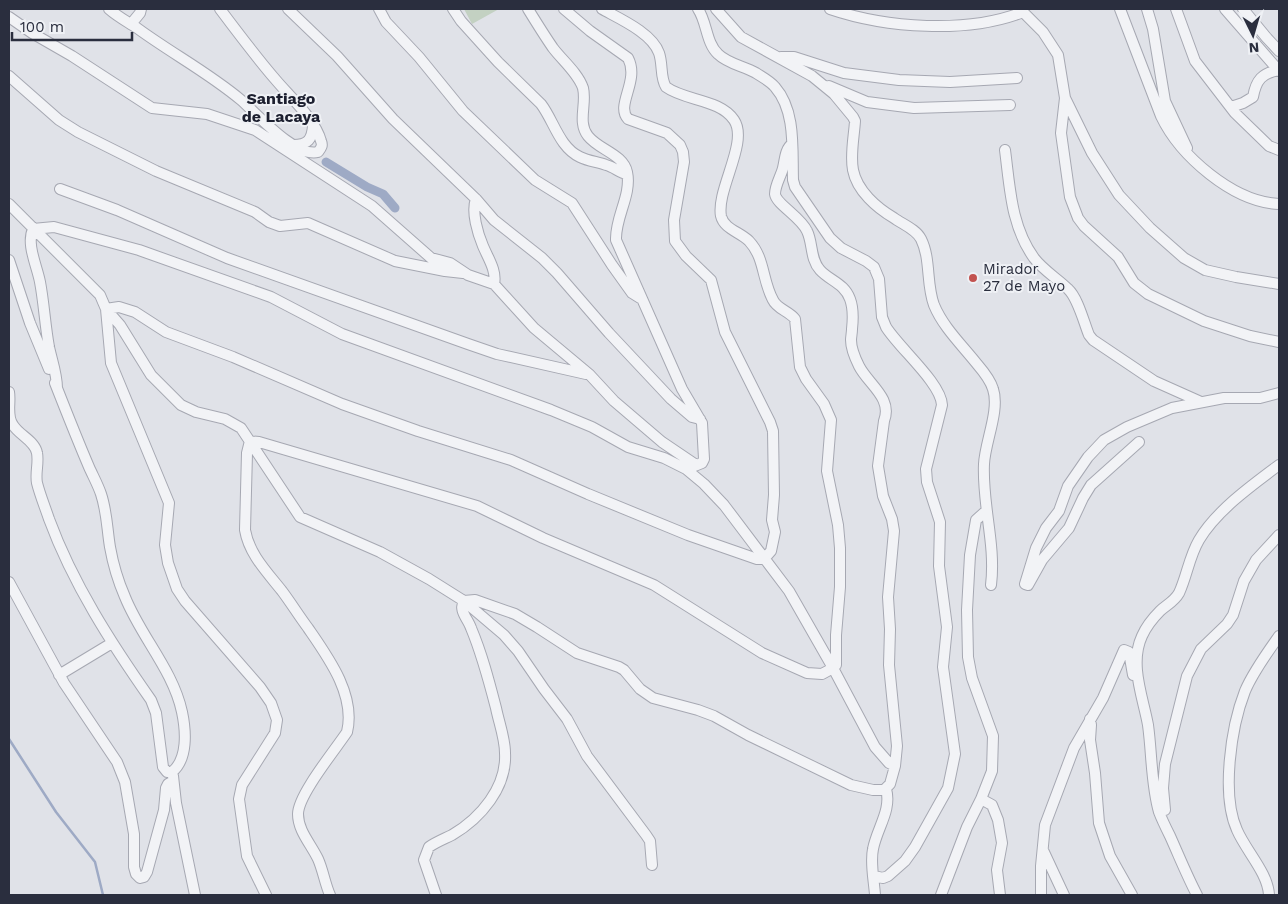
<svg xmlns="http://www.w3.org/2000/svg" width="1288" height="904" viewBox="0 0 1288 904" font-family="'Work Sans',sans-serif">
  <rect width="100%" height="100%" fill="#e0e2e8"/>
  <path fill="#c3d1c2" d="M464 9H499L472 24Z"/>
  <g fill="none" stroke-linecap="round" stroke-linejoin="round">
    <path stroke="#9eaac5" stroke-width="2.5" d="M9 739 56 812 95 862 103 895"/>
    <path stroke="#9eaac5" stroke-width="9" d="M326 162 367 187 383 194 395 208"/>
    <defs>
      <path id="minor" d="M109 9C118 17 128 22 137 28 171 53 209 73 241 100 257 114 296 158 318 152 321 148 323 146 321 141 315 119 290 97 275 79 256 57 238 33 220 9
        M288 9 337 56 393 119 476 199 494 220 542 258 557 273 609 333 671 399 692 417 700 419
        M379 9 386 22 419 57 463 111 535 180 572 203 612 265 632 293 640 298
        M453 9 461 21 498 62 541 104C554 121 559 147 580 157 588 161 598 162 606 165 614 167 620 173 627 174
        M528 9C536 22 544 35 553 48 562 60 578 73 583 88 587 104 577 122 588 136 599 150 623 154 627 172 632 195 615 217 616 240L682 389 702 423 704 459 702 463 692 467
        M564 9 590 31 628 58C640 81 615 105 628 119L667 133 680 145 683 152 684 162 674 220 675 241 686 256 711 280 725 332 770 422 773 431 774 495 772 520 775 532 771 551 764 559
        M698 9C707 22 706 43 718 54 728 64 744 66 756 73 762 77 770 81 775 87 796 111 792 149 793 180L795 187 830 238 841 248 866 261 874 267 879 279 882 317 886 327C899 348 941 383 942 405L926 469 927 482 940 522 939 566 947 627 943 667 955 754 948 788 915 847 905 861 888 876 883 878 874 876
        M716 9 741 37 812 76 834 94 853 117 855 121C854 137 850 155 853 170 857 191 877 208 894 218 902 224 916 229 921 239 931 259 926 284 934 305 943 327 962 345 977 364 983 371 990 379 993 389 1000 410 985 442 984 464 982 505 996 544 991 585
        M830 9C886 28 967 34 1023 12
        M1022 9 1023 12 1043 32 1058 55 1065 98 1061 133 1070 197 1078 218 1084 226 1118 257 1134 283 1148 294 1204 321 1250 336 1279 342
        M1120 9 1161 116C1180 156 1233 202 1279 204
        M1147 9 1153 29 1165 101 1187 148
        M1176 9 1195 61 1235 113 1269 146 1279 150
        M1225 9 1279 71
        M1243 9 1266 37 1279 51
        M9 17 32 33 72 56 152 108 207 114 255 130 372 206 431 258 450 263 468 275 494 284 534 328 589 374 614 401 662 442 696 465
        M131 24 140 13 141 9
        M781 57H794L844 73 899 80 950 82 1017 78
        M9 76 59 120 78 132 156 171 255 212 269 222 280 226 308 223 395 261 445 271 463 273
        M829 86 867 102 914 108 1010 105
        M1065 98 1092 153 1119 195 1150 228 1184 258 1205 270 1236 277 1279 284
        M1231 107 1243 103 1253 97C1256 80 1262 73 1279 70
        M294 145C308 145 312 139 313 126
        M1005 150C1010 188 1011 226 1034 258 1044 271 1057 278 1068 289 1078 298 1084 323 1089 335L1093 340 1154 381 1201 402
        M60 189 117 210 227 258 468 344 497 354 586 374
        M476 199C471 212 478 234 483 246 488 258 497 271 494 284
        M9 204 100 295 106 309 120 325 151 375 181 405 196 412 225 419 241 428 300 517 380 552 429 579 464 601 504 635 518 651 544 689 567 719 587 756 646 835 650 841 652 865
        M9 260 30 323 49 369
        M57 388C57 374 52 361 49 347 45 325 44 303 40 282 37 266 26 244 33 229L54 227 139 250 271 297 342 334 551 410 592 427 628 447 664 458 686 469 704 484 724 505 789 591 833 668 875 747 889 763 895 766
        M9 392C11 402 6 416 13 425 19 435 35 441 37 453 39 463 35 473 37 483 40 495 45 507 49 519 73 584 111 643 151 700L156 713 163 767 167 772H172C188 759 186 731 182 712 173 670 141 637 125 597 118 581 113 564 110 547 107 529 107 512 101 494 98 485 93 476 89 467 77 439 66 411 55 383
        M1139 442 1091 485 1083 498 1069 528 1042 560 1028 585 1025 584 1036 548 1046 528 1059 511 1068 486 1088 457 1104 440 1127 427 1172 408 1224 398H1260L1279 393
        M9 582 64 683 117 762 125 782 134 834V867L136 874 140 878 144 877 147 872 164 810 166 788 168 784 173 781
        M59 675 112 643
        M1090 719 1091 725 1090 740 1095 773 1099 823 1110 856 1132 895
        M173 776 176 803 195 895
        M981 799 992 805 998 820 1002 843 997 870 1000 895
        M1165 810 1163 788 1165 764 1187 676 1201 649 1227 624 1233 615 1244 581 1256 560 1279 535
        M1043 850 1064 895
        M266 895 247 856 239 799 242 785 275 733 277 720 271 703 260 687 185 601 177 589 168 563 165 545 169 503 111 363 106 309 119 307 135 312 166 332 233 357 342 404 418 431 511 460 588 494 688 535 757 559H764
        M330 895C325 884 323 870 318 859 311 844 298 831 298 814 298 795 335 750 347 732 356 695 328 657 308 628 299 616 291 603 282 591 267 572 249 554 245 530L247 453 250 441 259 442 477 506 543 538 654 585 762 653 807 673 822 674 833 668 836 665V635L840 587V548L838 525 827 471 831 420 824 404 806 379 800 367 795 319C789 311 777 309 773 300 762 280 765 258 749 241 740 232 724 229 721 216 716 190 749 142 734 120 720 99 685 101 666 87 660 78 663 64 659 53 652 33 620 19 602 9
        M436 895 424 860 429 847C436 842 444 839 452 835 481 818 507 787 505 753 505 738 499 723 496 708 489 681 482 654 471 628 468 619 458 610 464 601L475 600 515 614 537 627 577 653 619 667 624 670 640 689 653 698 698 710 714 716 748 735 851 785 873 790H884L890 784 895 766 897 746 889 665 890 629 888 597 894 531 892 519 883 496 878 466 884 421C893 398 868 384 859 366 855 358 851 348 851 340 851 337 852 333 852 329 853 320 853 307 850 299 844 283 830 281 820 270 810 259 813 243 807 231 801 217 776 204 775 194 775 185 781 176 783 168 785 160 785 149 792 144
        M875 895C874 880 870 863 873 849 877 828 892 810 886 789
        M941 895 967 827 981 799 992 771 993 736 972 678 968 657 967 610 970 555 976 520 986 511
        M1041 895V866L1045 825 1074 748 1103 698 1124 650 1129 652 1133 675
        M1197 895C1187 876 1179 856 1170 836 1166 828 1162 820 1159 812 1151 784 1152 754 1148 725 1143 697 1129 664 1142 636 1146 627 1153 618 1160 611 1166 605 1174 602 1179 593 1187 576 1189 557 1199 540 1216 511 1252 485 1279 465
        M1269 895C1268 873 1246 851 1237 830 1221 795 1231 727 1245 691 1253 672 1267 653 1279 636"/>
    </defs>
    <use href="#minor" stroke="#a6a8b2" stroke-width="12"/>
    <use href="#minor" stroke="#f2f3f6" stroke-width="10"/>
  </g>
  <circle fill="#c2524f" stroke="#eff1f5" stroke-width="2" cx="973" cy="278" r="5"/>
  <g text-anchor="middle" stroke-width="4" stroke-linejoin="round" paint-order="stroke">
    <g font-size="15" fill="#2a2e3e" stroke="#eff1f5" text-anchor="start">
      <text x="983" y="274">Mirador<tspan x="983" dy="17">27 de Mayo</tspan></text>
    </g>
    <g font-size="16" font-weight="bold" fill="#1c1f2f" stroke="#eff1f5">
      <text x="281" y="104">Santiago<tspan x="281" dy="18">de Lacaya</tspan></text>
    </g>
  </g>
  <rect width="1288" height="904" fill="none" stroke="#2a2e3e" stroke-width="20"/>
  <g transform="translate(1253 35) rotate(175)" stroke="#eff1f5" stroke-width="4" paint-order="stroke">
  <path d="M0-4L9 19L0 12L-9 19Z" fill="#2a2e3e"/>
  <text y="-8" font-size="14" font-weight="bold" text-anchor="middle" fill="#2a2e3e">N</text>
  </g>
  <path d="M12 32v8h120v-8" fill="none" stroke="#2a2e3e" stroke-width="2.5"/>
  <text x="20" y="32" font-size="15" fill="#2a2e3e" stroke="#eff1f5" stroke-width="4" paint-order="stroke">100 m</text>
</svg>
